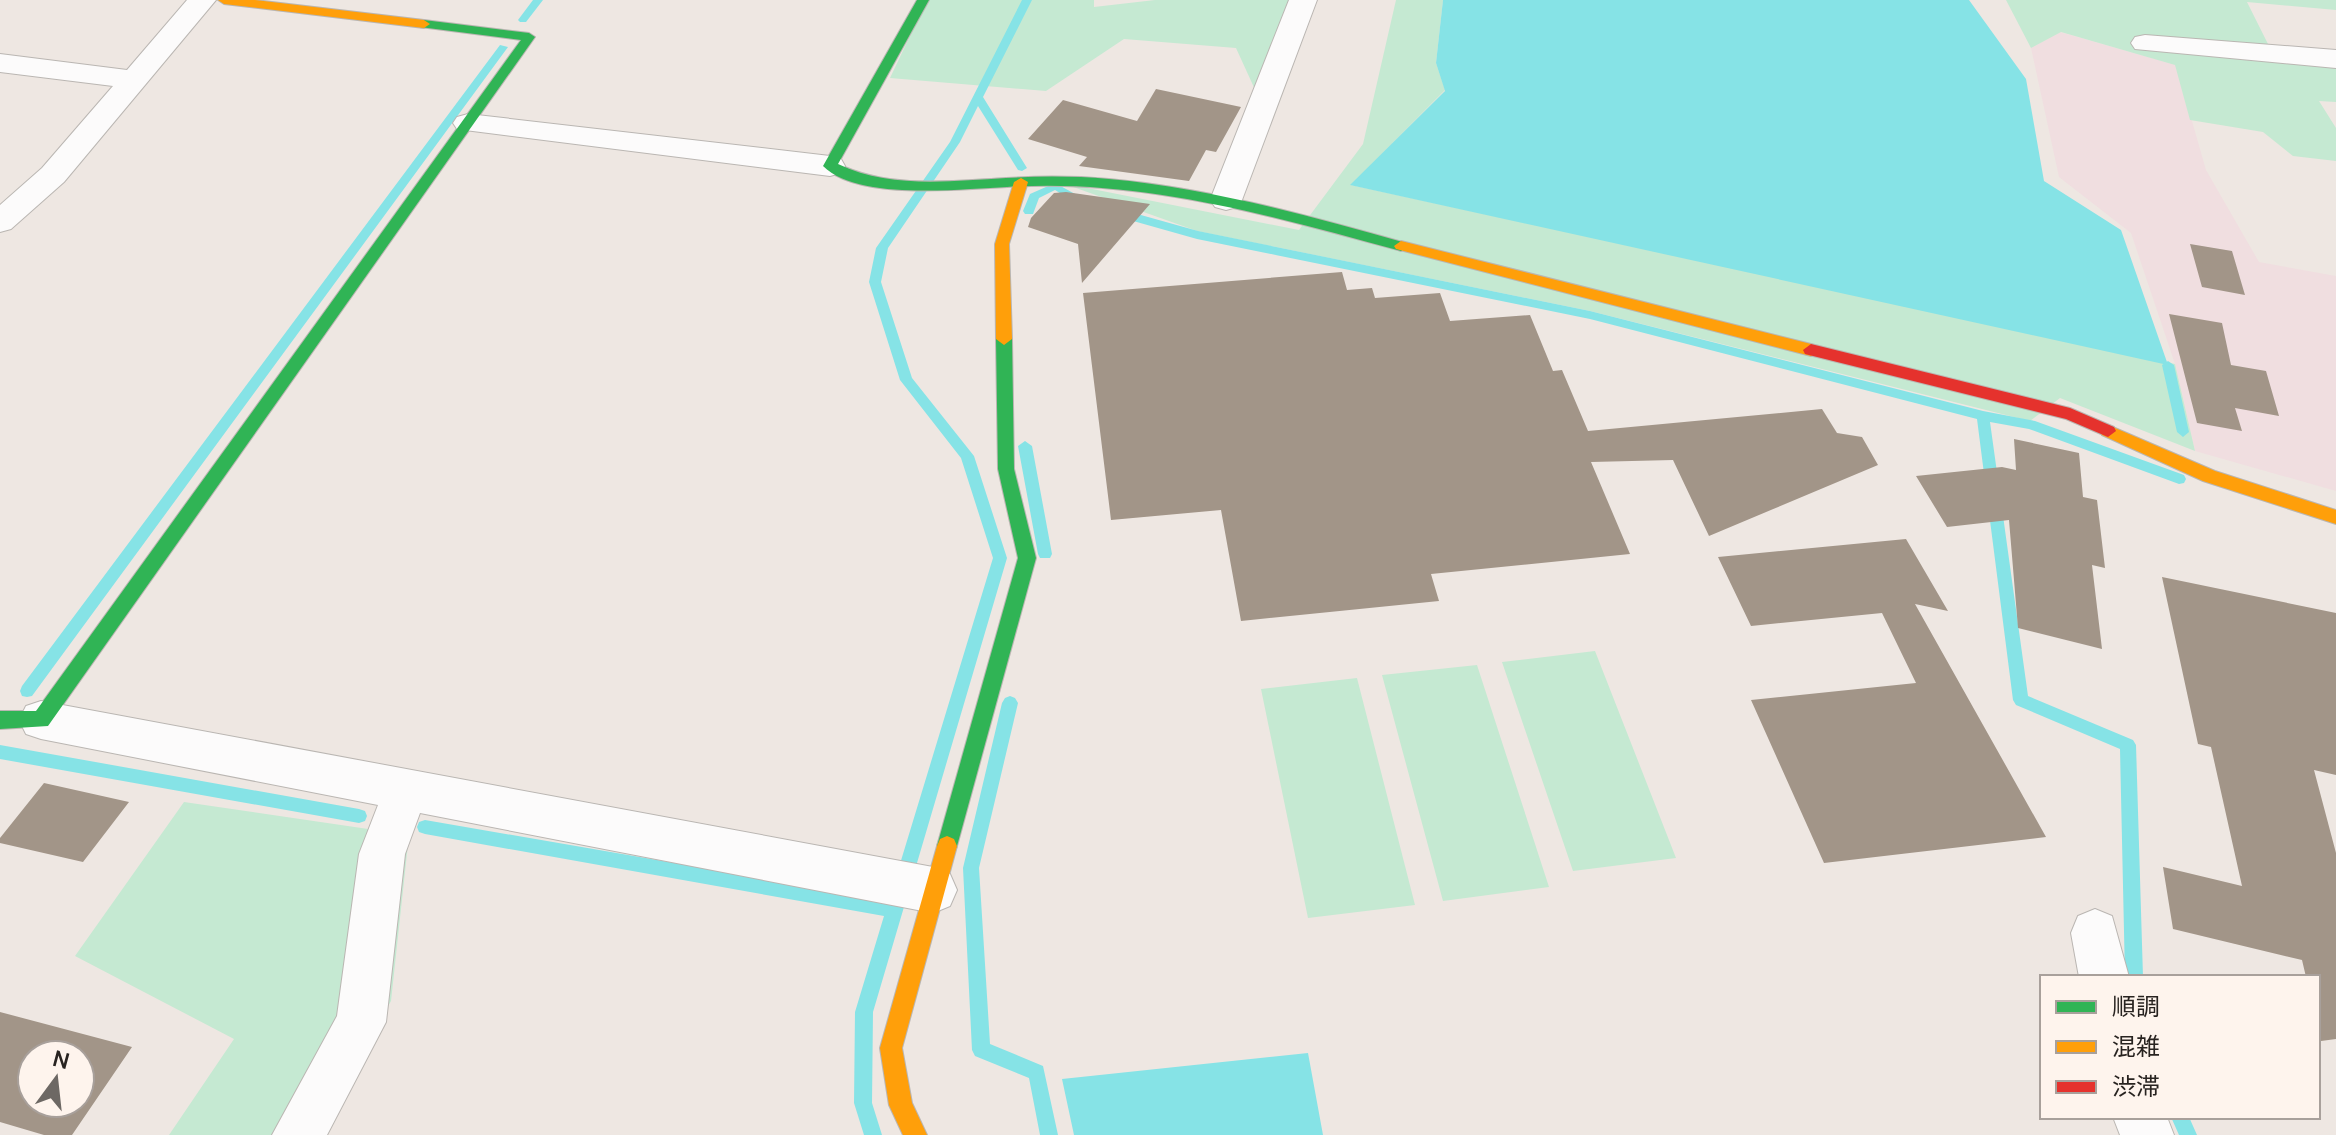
<svg xmlns="http://www.w3.org/2000/svg" width="2336" height="1135" viewBox="0 0 2336 1135" font-family="Manrope,'Noto Sans JP',sans-serif">
  <rect width="100%" height="100%" fill="#eee7e2"/>
  <path fill="#f0dee0" d="M2060 32 2176 65 2206 170 2259 262 2336 276V491L2195 451 2175 364 2131 233 2059 177 2031 48Z"/>
  <path fill="#c5e9d2" d="M927 0H1094V7L1155 0H1314L1257 94 1236 48 1124 39 1046 91 890 78Z
    M1396 0H1443L1436 63 1445 90 1351 185 2175 364 2195 451 2060 398 2030 421 1590 311 1197 231 1062 183 1299 230 1363 144Z
    M2006 0H2336V10L2247 2 2275 58 2336 64V102L2319 101 2336 128V161L2293 156 2263 132 2190 120 2175 65 2061 32 2031 48Z
    M1595 651 1676 858 1573 871 1502 662Z
    M1477 665 1549 887 1443 901 1382 675Z
    M1357 678 1415 905 1308 918 1261 689Z
    M184 802 409 835 391 1001 317 1135H169L234 1039 75 956Z"/>
  <path fill="#86e3e6" d="M1443 0H1969L2026 79 2044 181 2121 230 2168 365 1350 185 1445 91 1436 63Z
    M1308 1053 1323 1135H1074L1062 1079Z"/>
  <g fill="none" stroke-linecap="round" stroke-linejoin="round">
    <path fill="#86e3e6" fill-rule="evenodd" d="M533 0H543L526 22H520L518 20Z
      M1022 0H1032L983 97 1027 168 1022 171 1018 170 978 106 960 142 888 248 881 282 912 378 974 456 1007 558 873 1012 872 1103 882 1135H864L854 1103 855 1012 884 916 425 834 419 832 417 827 419 822 425 820 889 900 993 558 961 458 900 380 869 282 876 248 950 142Z
      M500 45 508 47 32 696 27 697 22 696 20 691 22 686Z
      M1055 183 1086 200 1084 203H1076L1055 190 1039 198 1033 214H1025L1023 211 1030 194Z
      M1123 210 1198 231 1590 311 1983 411 2035 421 2184 475 2186 479 2184 483 2179 484 2029 429 1990 422 2028 696 2133 740 2136 745 2143 977H2125L2120 749 2016 705 2013 700 1977 419 1590 319 1197 239 1119 217 1117 214Z
      M2168 361 2174 365 2189 432 2183 437 2177 432 2162 365Z
      M1025 441 1032 446 1052 554 1050 558H1040L1038 554 1018 446Z
      M1010 696 1015 698 1018 703 979 868 990 1044 1043 1066 1058 1135H1040L1029 1078 975 1056 972 1050 963 868 1002 703 1005 698Z
      M0 745 359 809 365 811 367 816 365 821 359 823 0 759Z
      M2171 1117H2189L2197 1135H2179Z"/>
  </g>
  <path fill="#a29588" fill-rule="evenodd" d="M1156 89 1241 107 1216 152 1206 150 1189 181 1079 166 1087 157 1028 139 1063 100 1137 121Z
    M1066 192 1150 204 1082 283 1078 244 1028 227 1031 218 1054 193Z
    M2190 244 2232 251 2245 295 2202 287Z
    M1342 272 1347 290 1372 288 1375 298 1440 293 1450 321 1530 315 1553 371 1562 370 1588 431 1822 409 1837 433 1862 437 1878 465 1709 536 1673 460 1591 462 1630 554 1431 574 1439 601 1241 621 1221 510 1111 520 1083 293Z
    M2169 314 2222 323 2231 365 2266 371 2279 416 2235 408 2242 431 2197 423Z
    M2014 439 2079 453 2083 497 2097 500 2105 568 2092 565 2102 649 2018 628 2009 520 1947 527 1916 476 2002 467 2016 470Z
    M1906 539 1948 611 1915 604 2046 837 1824 863 1751 700 1916 683 1882 613 1751 626 1718 557Z
    M2162 577 2336 613V775L2314 770 2336 853V1039L2321 1041 2318 977H2306L2302 960 2173 929 2163 867 2242 886 2211 747 2198 744Z
    M44 783 129 802 83 862 0 843V838Z
    M0 1012 132 1047 72 1135H44L0 1122ZM32 1055H80V1103H32Z"/>
  <g fill="none" stroke-linecap="round" stroke-linejoin="round">
    <defs>
      <path id="street" d="M187 0H216L64 182 11 229 0 232V205L42 168 113 86 0 72V54L127 70Z
        M1289 0H1317L1242 200 1237 207 1226 210 1215 207 1210 200Z
        M2145 35 2336 50V68L2135 49 2131 43 2135 37Z
        M468 114 830 156 841 159 845 166 841 173 830 176 457 129 453 123 457 117Z
        M41 701 933 867 950 874 957 890 950 906 933 913 420 813 405 854 386 1022 327 1135H272L337 1016 359 854 378 805 41 739 26 734 19 720 26 706Z
        M2095 909 2112 916 2129 977H2079L2071 933 2078 916Z
        M2113 1117H2167L2174 1135H2120Z"/>
      <path id="fast" d="M917 0H929L838 164C890 189 950 181 1006 178 1040 176 1075 176 1109 179 1210 188 1309 216 1406 243L1408 246 1401 251C1272 216 1142 178 1007 187 960 189 858 201 823 166Z
        M424 20 529 33 535 37 48 726 0 729V711H36L521 40 420 27V21Z
        M1004 333 1012 339 1014 469 1036 558 957 846 954 853 947 856 940 853 937 846 1018 558 998 469 996 339Z"/>
      <path id="slow" d="M218 0H255L424 20 430 24 424 28 224 4Z
        M1021 178 1028 182 1009 244 1012 339 1004 345 996 339 995 244 1014 182Z
        M1401 241 1811 344 1819 350 1811 356 1396 249 1394 246Z
        M2108 425 2215 471 2336 510V524L2203 481 2102 435 2100 431 2102 427Z
        M947 836 954 839 957 846 902 1048 912 1103 927 1135H903L889 1105 880 1048 937 846 940 839Z"/>
      <path id="jam" d="M1811 344 2070 408 2114 427 2116 431 2108 437 2066 419 1805 354 1803 350Z"/>
    </defs>
    <use href="#street" stroke="#bab6b2" stroke-width="2"/>
    <use href="#fast" stroke="#bab6b2" stroke-width="2"/>
    <use href="#slow" stroke="#bab6b2" stroke-width="2"/>
    <use href="#jam" stroke="#bab6b2" stroke-width="2"/>
    <use href="#street" fill="#fcfbfb" fill-rule="evenodd"/>
    <use href="#fast" fill="#30b455" fill-rule="evenodd"/>
    <use href="#slow" fill="#ff9f0a" fill-rule="evenodd"/>
    <use href="#jam" fill="#e5322d" fill-rule="evenodd"/>
  </g>
  <rect x="2040" y="975" width="280" height="144" fill="#fef4ed" stroke="#a8a09b" stroke-width="2"/>
  <rect x="2056" y="1001" width="40" height="12" fill="#30b455" stroke="#a8a09b" stroke-width="2"/>
  <text x="2112" y="1015" font-size="24" fill="#282320">順調</text>
  <rect x="2056" y="1041" width="40" height="12" fill="#ff9f0a" stroke="#a8a09b" stroke-width="2"/>
  <text x="2112" y="1055" font-size="24" fill="#282320">混雑</text>
  <rect x="2056" y="1081" width="40" height="12" fill="#e5322d" stroke="#a8a09b" stroke-width="2"/>
  <text x="2112" y="1095" font-size="24" fill="#282320">渋滞</text>
  <g transform="translate(56 1079) rotate(15)"><circle r="38" fill="#fef4ed" stroke="#a8a09b" stroke-width="2"/>
  <path d="M0-6L14 30L0 20L-14 30Z" fill="#6d6864"/>
  <text y="-12" font-size="22" font-weight="bold" text-anchor="middle" fill="#282320">N</text>
  </g>
</svg>
